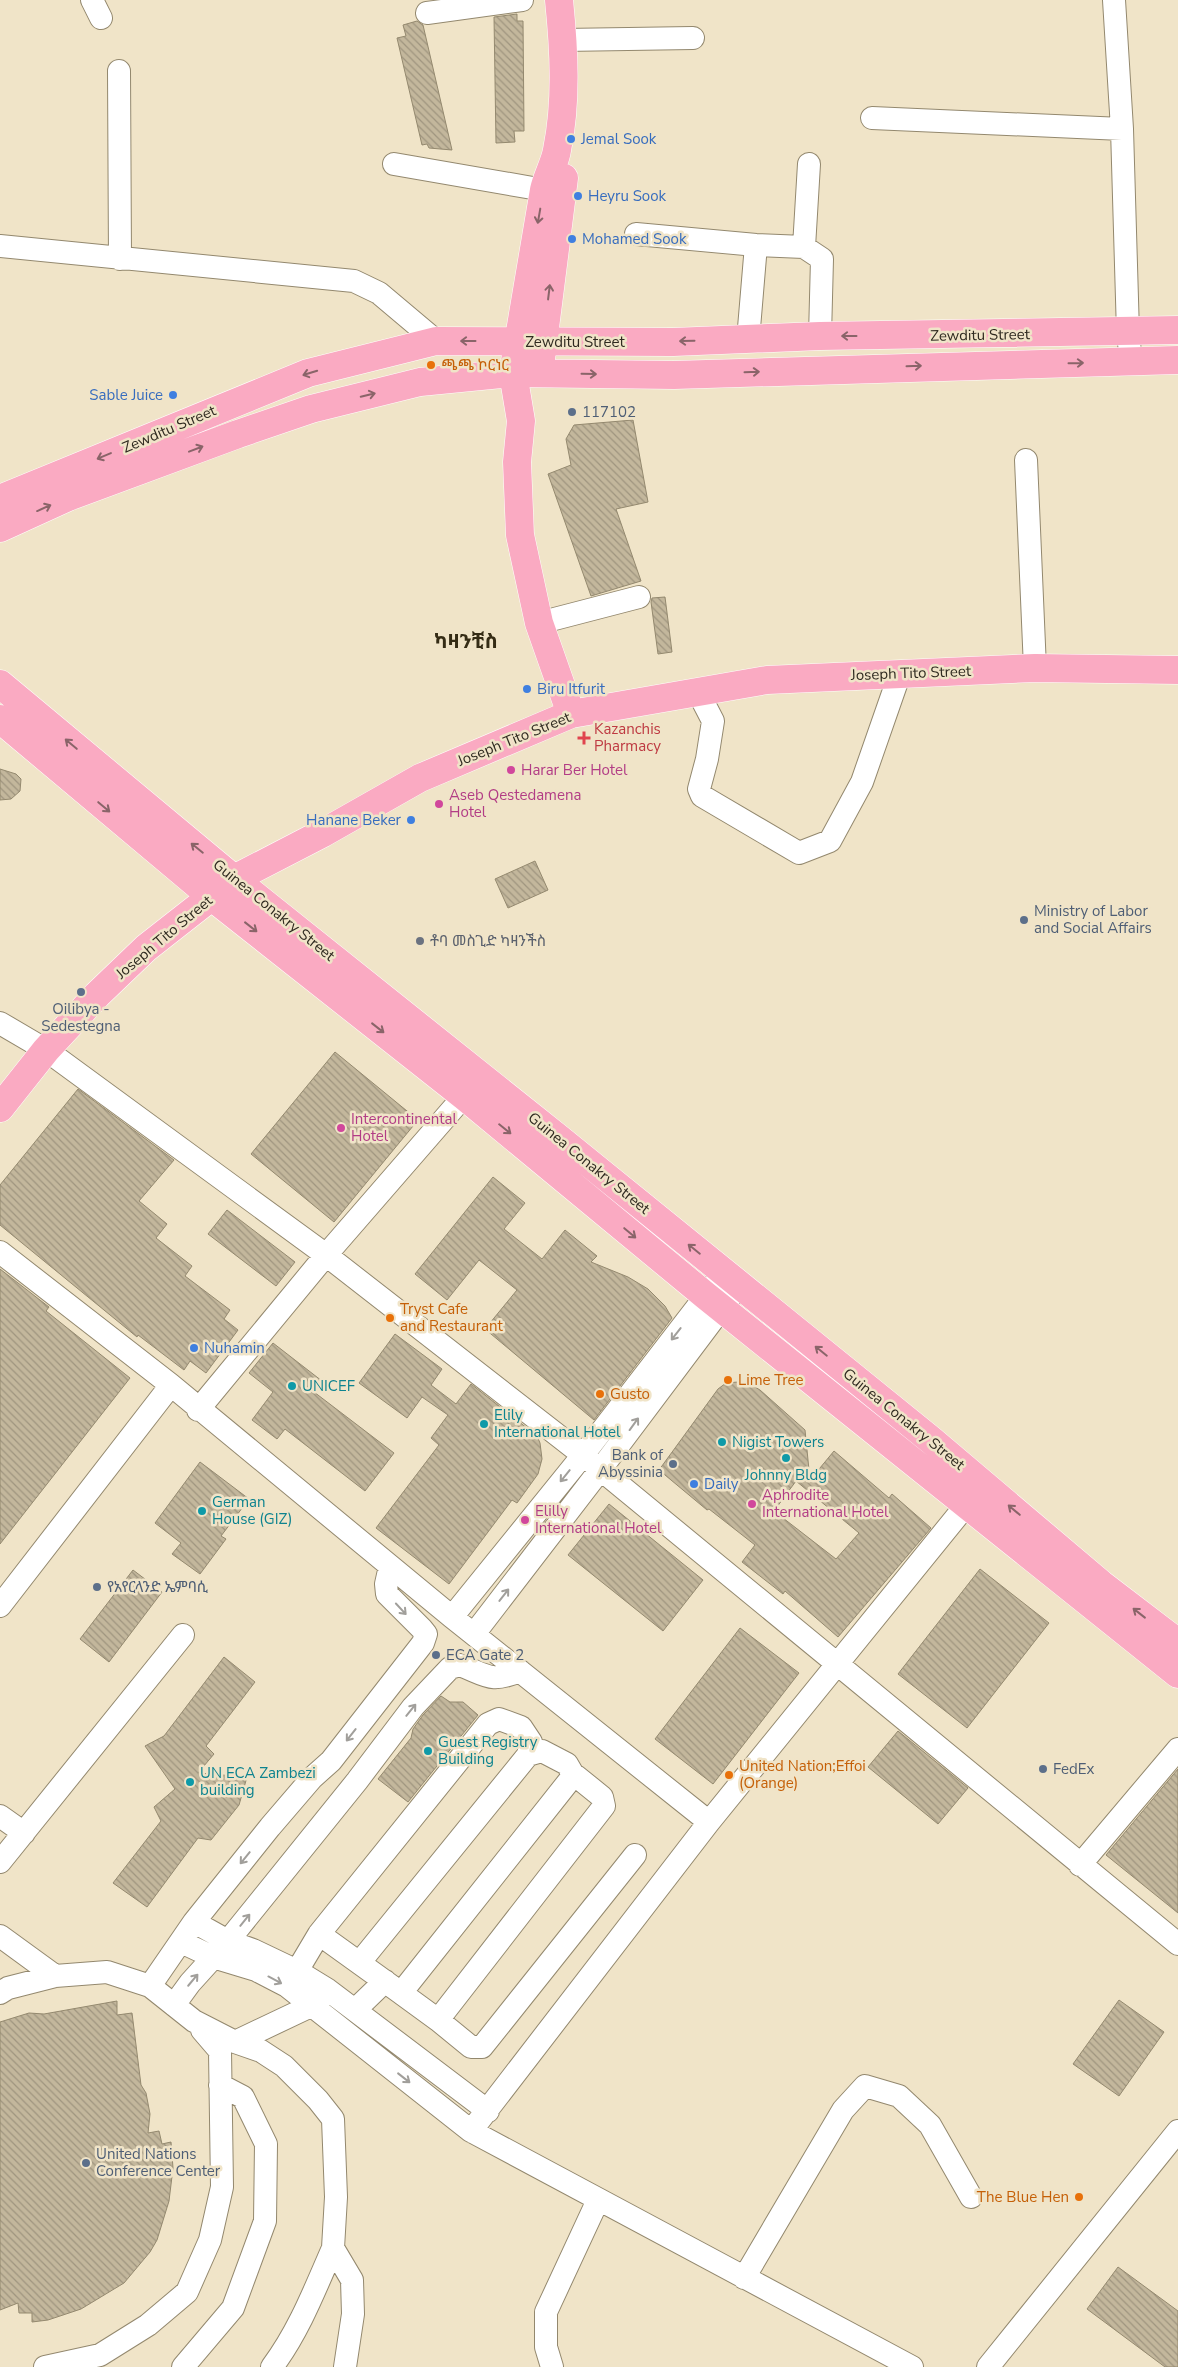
<svg xmlns="http://www.w3.org/2000/svg" width="1178" height="2367" viewBox="0 0 1178 2367" font-family="'Nunito Sans','Noto Sans Ethiopic',sans-serif">
  <defs>
    <pattern id="building-back-hatch" width="6" height="6" patternUnits="userSpaceOnUse" patternTransform="scale(1.25)"><rect width="6" height="6" fill="#c3b79c"/><path d="M-1 5l2 2M0 0l6 6M5-1l2 2" fill="none" stroke="#9f957f"/></pattern>
  </defs>
  <rect width="100%" height="100%" fill="#f0e4c8"/>
  <path fill="url(#building-back-hatch)" stroke="#94896f" fill-rule="evenodd" d="M517 14V21H523L524 131H514L515 142 496 143 494 17Z
    M417 21 423 25 452 150 429 148 427 144 422 145 397 38 406 36 403 25Z
    M633 420 648 502 616 509 641 581 591 596 548 474 571 465 566 439 574 425Z
    M665 597 672 652 658 654 651 602 652 598Z
    M0 769 16 774 21 779 20 791 11 799 0 800Z
    M535 861 548 890 508 908 495 879Z
    M335 1052 418 1120 334 1222 251 1154Z
    M78 1089 174 1160 139 1201 167 1224 156 1238 192 1266 185 1276 230 1310 224 1319 238 1330 206 1373 190 1361 184 1370 138 1335 137 1337 0 1225V1185Z
    M493 1177 525 1203 504 1229 542 1259 565 1230 597 1256 591 1262 628 1277 648 1289 665 1306 672 1318 594 1420 485 1329 517 1290 479 1260 447 1300 415 1274Z
    M227 1210 295 1262 276 1286 208 1234Z
    M0 1269 49 1307 46 1311 130 1378 0 1544Z
    M395 1334 442 1369 431 1385 456 1404 471 1384 537 1436 540 1443 542 1459 538 1474 517 1503 512 1500 449 1584 376 1528 439 1445 431 1438 448 1415 422 1397 407 1418 359 1383Z
    M273 1343 322 1381 314 1392 394 1453 365 1491 285 1429 277 1439 252 1420 273 1392 249 1373Z
    M738 1382 750 1384 760 1390 805 1430 810 1480 834 1451 889 1498 892 1494 931 1528 838 1637 785 1591 783 1594 742 1562 755 1545 709 1509 707 1510 659 1470 718 1389 726 1383ZM796 1481 859 1533 836 1559 774 1511Z
    M200 1462 249 1499 221 1536 226 1539 200 1574 172 1554 181 1543 155 1523Z
    M609 1504 703 1580 663 1631 568 1555Z
    M980 1569 1049 1623 967 1728 898 1674Z
    M133 1570 162 1592 109 1662 80 1639Z
    M740 1628 799 1673 713 1784 655 1739Z
    M224 1657 255 1682 206 1746 214 1754 198 1773 247 1777 239 1805 211 1840 198 1838 147 1907 113 1883 161 1821 154 1807 175 1789 145 1746 164 1736Z
    M441 1696 450 1702H463L478 1715 408 1802 378 1779 411 1738 413 1729 423 1715Z
    M898 1731 968 1788 938 1824 868 1767Z
    M1178 1769V1913L1106 1855Z
    M1119 2000 1164 2032 1119 2096 1073 2064Z
    M117 2001V2015L132 2013 141 2085 146 2093 150 2114 148 2133 159 2131 162 2144 171 2142 173 2168 169 2201 157 2240 150 2252 124 2283 81 2309 48 2320 32 2322V2313H19L18 2303 0 2310V2022L29 2013 44 2014Z
    M1118 2267 1178 2311V2367H1165L1087 2309Z"/>
  <g fill="none" stroke-linecap="round" stroke-linejoin="round">
    <defs>
      <path id="minor" d="M92 0 101 18
        M1114 0 1122 129 1128 333 1131 362
        M427 13 522 0
        M563 40 693 38
        M119 71 120 259
        M872 118 1122 129
        M394 164 544 190
        M636 234 756 245 804 247 822 259 820 336
        M0 246 354 281 379 293 436 341
        M804 247 809 164
        M748 340 756 245
        M1026 460 1035 668
        M539 623 639 597
        M698 692 713 721 707 759 699 789 702 796 799 853 830 841 862 782 900 673
        M0 1023 46 1050 326 1255 583 1455 1178 1944
        M0 1252 171 1385 452 1617 709 1822
        M198 1410 326 1255 464 1096
        M0 1606 171 1385
        M452 1617 583 1455 715 1284
        M474 1634 600 1470 739 1285
        M528 1755 542 1751 567 1764 574 1776
        M576 1776 602 1797 604 1806 438 2020 401 1993 569 1781Z
        M0 1816 24 1833
        M0 1862 183 1635
        M1080 1865 1178 1749
        M194 1922 228 1941 253 1950 297 1971 328 1990 488 2111
        M319 1934 401 1993
        M0 1936 55 1976
        M181 1942 213 1957 256 1970 287 1986 471 2131 912 2367
        M297 1971 319 1934 488 1724 499 1719 521 1727 531 1742 528 1755 360 1962
        M150 1986 194 1922 270 1827 312 1778 331 1761 423 1643 426 1634 422 1629 387 1594 386 1584 390 1566
        M0 1993 8 1988 55 1976 107 1972 150 1986 194 2021 235 2042 261 2051 284 2066 318 2100 333 2119 336 2197 333 2248 352 2280 353 2314 345 2367
        M174 2005 190 1983 228 1941 357 1781 413 1707 450 1668 460 1665C488 1676 491 1683 520 1671
        M355 2010 385 1981
        M438 2020 471 2047H482L635 1855
        M235 2042 313 2005 322 1996
        M471 2131 709 1822 967 1504
        M744 2278 843 2110 865 2086 899 2096 930 2125 971 2197
        M45 2367 100 2355 148 2325 187 2292 210 2240 222 2187 220 2051 202 2030
        M183 2367 233 2308 265 2221 266 2144 243 2097 220 2085
        M272 2367C299 2331 315 2289 333 2248
        M552 2367 546 2347V2312L598 2200
        M988 2367 1178 2131"/>
      <path id="major" d="M559 0C564 49 567 101 557 150 555 163 547 176 544 190L513 373 521 421 517 462 520 535 539 623 571 714
        M541 359 564 178
        M0 499 308 373 436 341 673 342 820 336 1178 330
        M0 528 68 497 238 434 311 409 420 382 513 373 674 375 1178 360
        M0 684 234 879 557 1137 931 1440 1101 1584 1178 1643
        M0 719 212 897 464 1096 706 1296 1178 1674
        M0 1108 46 1050 97 995 146 948 234 879 323 833 420 778 571 714 767 680 1035 668 1178 670"/>
    </defs>
    <use href="#minor" stroke="#93886e" stroke-width="24"/>
    <use href="#major" stroke="#fff" stroke-width="29"/>
    <use href="#minor" stroke="#fff" stroke-width="22"/>
    <use href="#major" stroke="#faaac2" stroke-width="28"/>
  </g>
  <defs><path id="oneway-shaft" d="M-6 0H5M1.5-3L5.5 0L1.5 3" fill="none" stroke-width="1.6" stroke-linecap="round" stroke-linejoin="round" transform="scale(1.25)"/></defs>
  <g stroke="#8a6469">
    <use href="#oneway-shaft" transform="translate(539 216) rotate(100)"/>
    <use href="#oneway-shaft" transform="translate(549 292) rotate(-83)"/>
    <use href="#oneway-shaft" transform="translate(849 336) rotate(180)"/>
    <use href="#oneway-shaft" transform="translate(468 341) rotate(-180)"/>
    <use href="#oneway-shaft" transform="translate(687 341) rotate(179)"/>
    <use href="#oneway-shaft" transform="translate(1076 363) rotate(-1)"/>
    <use href="#oneway-shaft" transform="translate(914 366) rotate(-2)"/>
    <use href="#oneway-shaft" transform="translate(752 372) rotate(-2)"/>
    <use href="#oneway-shaft" transform="translate(310 373) rotate(163)"/>
    <use href="#oneway-shaft" transform="translate(589 374) rotate(1)"/>
    <use href="#oneway-shaft" transform="translate(368 395) rotate(-14)"/>
    <use href="#oneway-shaft" transform="translate(196 449) rotate(-21)"/>
    <use href="#oneway-shaft" transform="translate(104 456) rotate(157)"/>
    <use href="#oneway-shaft" transform="translate(44 508) rotate(-24)"/>
    <use href="#oneway-shaft" transform="translate(71 744) rotate(-140)"/>
    <use href="#oneway-shaft" transform="translate(104 807) rotate(40)"/>
    <use href="#oneway-shaft" transform="translate(197 848) rotate(-141)"/>
    <use href="#oneway-shaft" transform="translate(251 927) rotate(38)"/>
    <use href="#oneway-shaft" transform="translate(378 1028) rotate(38)"/>
    <use href="#oneway-shaft" transform="translate(505 1129) rotate(39)"/>
    <use href="#oneway-shaft" transform="translate(630 1233) rotate(40)"/>
    <use href="#oneway-shaft" transform="translate(694 1249) rotate(-141)"/>
    <use href="#oneway-shaft" transform="translate(821 1351) rotate(-141)"/>
    <use href="#oneway-shaft" transform="translate(1014 1510) rotate(-140)"/>
    <use href="#oneway-shaft" transform="translate(1139 1613) rotate(-142)"/>
  </g>
  <g stroke="#a19f9b">
    <use href="#oneway-shaft" transform="translate(676 1334) rotate(128)"/>
    <use href="#oneway-shaft" transform="translate(634 1424) rotate(-54)"/>
    <use href="#oneway-shaft" transform="translate(565 1476) rotate(129)"/>
    <use href="#oneway-shaft" transform="translate(504 1595) rotate(-52)"/>
    <use href="#oneway-shaft" transform="translate(401 1609) rotate(47)"/>
    <use href="#oneway-shaft" transform="translate(411 1710) rotate(-51)"/>
    <use href="#oneway-shaft" transform="translate(351 1735) rotate(128)"/>
    <use href="#oneway-shaft" transform="translate(245 1858) rotate(129)"/>
    <use href="#oneway-shaft" transform="translate(245 1920) rotate(-51)"/>
    <use href="#oneway-shaft" transform="translate(193 1980) rotate(-50)"/>
    <use href="#oneway-shaft" transform="translate(275 1980) rotate(28)"/>
    <use href="#oneway-shaft" transform="translate(404 2078) rotate(38)"/>
  </g>
  <g fill="#3f7fe0" stroke="#f0e4c8" stroke-width="2">
    <circle cx="571" cy="139" r="5"/>
    <circle cx="578" cy="196" r="5"/>
    <circle cx="572" cy="239" r="5"/>
    <circle cx="173" cy="395" r="5"/>
    <circle cx="527" cy="689" r="5"/>
    <circle cx="411" cy="820" r="5"/>
    <circle cx="194" cy="1348" r="5"/>
    <circle cx="694" cy="1484" r="5"/>
  </g>
  <g fill="#e8710a" stroke="#f0e4c8" stroke-width="2">
    <circle cx="431" cy="365" r="5"/>
    <circle cx="390" cy="1318" r="5"/>
    <circle cx="728" cy="1380" r="5"/>
    <circle cx="600" cy="1394" r="5"/>
    <circle cx="729" cy="1775" r="5"/>
    <circle cx="1079" cy="2197" r="5"/>
  </g>
  <g fill="#5c6f8a" stroke="#f0e4c8" stroke-width="2">
    <circle cx="572" cy="412" r="5"/>
    <circle cx="1024" cy="920" r="5"/>
    <circle cx="81" cy="992" r="5"/>
    <circle cx="673" cy="1464" r="5"/>
    <circle cx="97" cy="1587" r="5"/>
    <circle cx="436" cy="1655" r="5"/>
    <circle cx="1043" cy="1769" r="5"/>
    <circle cx="86" cy="2163" r="5"/>
  </g>
  <path fill="#e0444e" stroke="#f0e4c8" stroke-width="2" d="M581.5 730.5h5v5h5v5h-5v5h-5v-5h-5v-5h5z"/>
  <g fill="#d1479c" stroke="#f0e4c8" stroke-width="2">
    <circle cx="511" cy="770" r="5"/>
    <circle cx="439" cy="804" r="5"/>
    <circle cx="341" cy="1128" r="5"/>
    <circle cx="752" cy="1504" r="5"/>
    <circle cx="525" cy="1520" r="5"/>
  </g>
  <circle fill="#6b7280" stroke="#f0e4c8" stroke-width="2" cx="420" cy="941" r="5"/>
  <g fill="#0f9aa8" stroke="#f0e4c8" stroke-width="2">
    <circle cx="292" cy="1386" r="5"/>
    <circle cx="484" cy="1424" r="5"/>
    <circle cx="722" cy="1442" r="5"/>
    <circle cx="786" cy="1458" r="5"/>
    <circle cx="202" cy="1511" r="5"/>
    <circle cx="428" cy="1751" r="5"/>
    <circle cx="190" cy="1782" r="5"/>
  </g>
  <g text-anchor="middle" stroke-width="5" stroke-linejoin="round" paint-order="stroke">
    <g font-size="15" fill="#366cbe" stroke="#f0e4c8" text-anchor="start">
      <text x="581" y="144">Jemal Sook</text>
      <text x="588" y="201">Heyru Sook</text>
      <text x="582" y="244">Mohamed Sook</text>
      <text x="163" y="400" text-anchor="end">Sable Juice</text>
      <text x="537" y="694">Biru Itfurit</text>
      <text x="401" y="825" text-anchor="end">Hanane Beker</text>
      <text x="204" y="1353">Nuhamin</text>
      <text x="704" y="1489">Daily</text>
    </g>
    <g font-size="15" fill="#2f2a20" stroke="#f0e4c8">
      <text transform="translate(980 335) rotate(-1)" y="5">Zewditu Street</text>
      <text x="575" y="347">Zewditu Street</text>
      <text transform="translate(169 429) rotate(-23)" y="5">Zewditu Street</text>
      <text transform="translate(911 673) rotate(-2)" y="5">Joseph Tito Street</text>
      <text transform="translate(514 739) rotate(-22)" y="5">Joseph Tito Street</text>
      <text transform="translate(274 910) rotate(39)" y="5">Guinea Conakry Street</text>
      <text transform="translate(164 937) rotate(-40)" y="5">Joseph Tito Street</text>
      <text transform="translate(589 1163) rotate(39)" y="5">Guinea Conakry Street</text>
      <text transform="translate(904 1419) rotate(39)" y="5">Guinea Conakry Street</text>
    </g>
    <g font-size="15" fill="#c56008" stroke="#f0e4c8" text-anchor="start">
      <text x="441" y="370">ጫጫ ኮርነር</text>
      <text x="400" y="1314">Tryst Cafe<tspan x="400" dy="17">and Restaurant</tspan></text>
      <text x="738" y="1385">Lime Tree</text>
      <text x="610" y="1399">Gusto</text>
      <text x="739" y="1771">United Nation;Effoi<tspan x="739" dy="17">(Orange)</tspan></text>
      <text x="1069" y="2202" text-anchor="end">The Blue Hen</text>
    </g>
    <g font-size="15" fill="#4e5e75" stroke="#f0e4c8" text-anchor="start">
      <text x="582" y="417">117102</text>
      <text x="1034" y="916">Ministry of Labor<tspan x="1034" dy="17">and Social Affairs</tspan></text>
      <text x="81" y="1014" text-anchor="middle">Oilibya -<tspan x="81" dy="17">Sedestegna</tspan></text>
      <text x="663" y="1460" text-anchor="end">Bank of<tspan x="663" dy="17">Abyssinia</tspan></text>
      <text x="107" y="1592">የአየርላንድ ኤምባሲ</text>
      <text x="446" y="1660">ECA Gate 2</text>
      <text x="1053" y="1774">FedEx</text>
      <text x="96" y="2159">United Nations<tspan x="96" dy="17">Conference Center</tspan></text>
    </g>
    <g font-size="15" fill="#be3a42" stroke="#f0e4c8" text-anchor="start">
      <text x="594" y="734">Kazanchis<tspan x="594" dy="17">Pharmacy</tspan></text>
    </g>
    <g font-size="15" fill="#b23c85" stroke="#f0e4c8" text-anchor="start">
      <text x="521" y="775">Harar Ber Hotel</text>
      <text x="449" y="800">Aseb Qestedamena<tspan x="449" dy="17">Hotel</tspan></text>
      <text x="351" y="1124">Intercontinental<tspan x="351" dy="17">Hotel</tspan></text>
      <text x="762" y="1500">Aphrodite<tspan x="762" dy="17">International Hotel</tspan></text>
      <text x="535" y="1516">Elilly<tspan x="535" dy="17">International Hotel</tspan></text>
    </g>
    <g font-size="15" fill="#5b616d" stroke="#f0e4c8" text-anchor="start">
      <text x="430" y="946">ቶባ መስጊድ ካዛንችስ</text>
    </g>
    <g font-size="15" fill="#0d838f" stroke="#f0e4c8" text-anchor="start">
      <text x="302" y="1391">UNICEF</text>
      <text x="494" y="1420">Elily<tspan x="494" dy="17">International Hotel</tspan></text>
      <text x="732" y="1447">Nigist Towers</text>
      <text x="786" y="1480" text-anchor="middle">Johnny Bldg</text>
      <text x="212" y="1507">German<tspan x="212" dy="17">House (GIZ)</tspan></text>
      <text x="438" y="1747">Guest Registry<tspan x="438" dy="17">Building</tspan></text>
      <text x="200" y="1778">UN ECA Zambezi<tspan x="200" dy="17">building</tspan></text>
    </g>
    <g font-size="20" font-weight="bold" fill="#352c15" stroke="#f0e4c8">
      <text x="466" y="648">ካዛንቺስ</text>
    </g>
  </g>
</svg>
